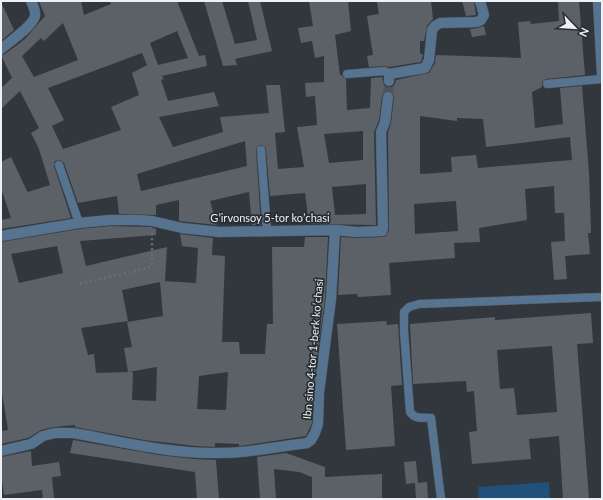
<svg xmlns="http://www.w3.org/2000/svg" width="603" height="500" viewBox="0 0 603 500" font-family="Lato,sans-serif">
  <rect width="100%" height="100%" fill="#32373d"/>
  <path fill="#21507b" d="M549 482 550 499H479L478 487Z"/>
  <path fill="#5b6167" fill-rule="evenodd" d="M39 1H81L84 15 111 4 110 1H177L199 56 205 55 207 66 162 76 164 79 161 80 168 101 214 92 219 106 159 117 173 147 223 132 220 117 269 113 266 85H280L285 132 275 133 278 169 304 167 297 127 317 125 315 96 306 97 305 83 324 82V56L315 58 312 41 301 43 298 28 313 26 309 1H348L351 31 335 35 340 75H342L343 77 346 79 347 110 370 108 371 78 382 77 384 85 386 87H392L395 84 396 80 429 73 435 63 436 55 521 58 518 22 530 21 531 24 559 21 558 1H579L585 75 546 79 542 82V87L532 92 535 128 563 124 560 88 582 86 589 172 591 233H588L590 254 565 256 567 279 554 280 551 242 565 241 564 213H555L554 186 525 189 527 220 479 228 480 242 454 243 455 258 389 263 391 295 358 297 357 294 338 295 341 237 357 238 382 237 386 236 389 230 388 133 391 123 394 97 392 92 388 91 383 93 382 96 379 120 374 132 376 225 309 224 305 193 270 196 266 150 265 147 261 145 258 146 256 150 261 225H252L249 192 210 201 217 225 179 221V200L156 205V215L119 214 117 196 78 203 64 163 60 160 55 161 54 166 71 218 1 229V220L11 218 1 188V162L11 157 27 191 28 192 50 185 39 149 31 133 39 128 20 91 1 109V88L12 78 1 55 5 54 25 39 45 16ZM63 23 78 60 34 77 22 56 41 38 44 41ZM177 31 188 58 158 65 150 43ZM142 53 147 65 132 73 139 95 111 107 121 130 63 149 52 126 64 120 48 88ZM420 116 457 121V118L483 119 486 147 570 137 572 160 478 168 476 155 451 157 452 172 420 174ZM363 131V160L329 163 324 134ZM245 141 247 166 141 191 137 174ZM366 184V214L335 215 332 187ZM456 201 458 231 415 234 414 204Z
    M204 1H222L235 44 257 40 248 1H260L272 51 235 59 237 65 223 66Z
    M386 1H431L433 19 427 26 424 41H420V54H423L421 62 389 67 385 66 369 67 367 56 373 55 367 16 379 14 377 2Z
    M462 1H474L476 15 466 16Z
    M1 2 14 30 1 41Z
    M484 26 486 35 472 37 470 29 478 28Z
    M110 226 151 227 156 229V235L80 241 86 266 167 247 165 281H162L196 283 198 248 182 246 180 234 213 238 212 255 225 256 222 342H239L240 354H265L267 324H273L272 247H304L305 237H328L325 298 313 391 312 423 306 436 247 445 239 446V444L215 443V447L195 446 144 440 75 427V425L54 427 41 430 28 438 1 444V431L8 430 1 387V242L80 229ZM57 246 63 273 19 283 11 254ZM160 282 163 316 127 322 132 347 124 348 128 372 96 373 94 354 88 355 81 328 128 321 122 290ZM157 367 156 401 132 400 133 372H128ZM228 372 226 410 197 409 199 376Z
    M591 313 593 343 577 344 589 499H563L559 436 529 439 531 459 472 464 469 432 477 431 474 391 467 392 466 381 413 384 410 324 495 317V320ZM552 346 557 412 517 415 514 388 500 389 497 350Z
    M386 321 387 325 398 324 402 385 391 386 395 446 346 450 337 324Z
    M73 440 159 455 194 459 216 460 219 499H197L195 472 70 453Z
    M31 451 32 466 59 462 61 476 52 477 54 499H43L42 490 4 495 1 473V457Z
    M286 453 325 467V477L382 474V499H312V477L299 472 274 469 276 499H260L257 457Z
    M416 461 418 483 427 482 428 499H416L415 483 406 484 404 462Z"/>
  <g fill="none" stroke-linecap="round" stroke-linejoin="round">
    <path stroke="#4e5358" stroke-width="10" stroke-dasharray="10 5" stroke-linecap="butt" d="M388 97 389 81"/>
    <defs>
      <path id="service" d="M347 74 385 71 389 74
        M547 84 602 79
        M261 150 267 231
        M59 165 79 223
        M441 499 431 418C422 417 416 420 410 412L404 331V312L409 307 419 304 602 297"/>
      <path id="minor" d="M598 1 602 75
        M1 49C9 42 33 26 35 16 36 10 33 6 31 1
        M389 81V74L425 68 429 60 432 30 435 26 440 23 477 22 481 20 484 15 480 1
        M1 236 79 223 110 220H138L152 221 182 228 220 232 335 230 357 232 382 231 383 228 381 132 385 122 388 97
        M1 451 31 444 43 436 55 433H73C119 441 166 453 212 453 244 454 275 447 307 443L311 440 315 433 318 424 319 392 331 299 335 230"/>
    </defs>
    <use href="#service" stroke="#50555a" stroke-width="9"/>
    <use href="#minor" stroke="#50555a" stroke-width="11"/>
    <path stroke="#6a6f74" stroke-width="2.5" stroke-dasharray="2 3" stroke-linecap="butt" d="M80 284 151 267 152 264V233"/>
    <use href="#service" stroke="#56738f" stroke-width="8"/>
    <use href="#minor" stroke="#56738f" stroke-width="10"/>
  </g>
  <g text-anchor="middle" stroke-width="3.5" stroke-linejoin="round" paint-order="stroke">
    <g font-size="11" fill="#edf0f4" stroke="#282d32">
      <text x="270" y="222">Gʼirvonsoy 5-tor koʼchasi</text>
      <text transform="translate(313 349) rotate(-85)" y="4">Ibn sino 4-tor 1-berk koʼchasi</text>
    </g>
  </g>
  <rect width="603" height="500" fill="none" stroke="#edf0f4" stroke-width="4"/>
  <g transform="translate(575 28) rotate(115)" stroke="#282d32" stroke-width="3" paint-order="stroke">
  <path d="M0-3L7 15L0 10L-7 15Z" fill="#edf0f4"/>
  <text y="-6" font-size="11" font-weight="bold" text-anchor="middle" fill="#edf0f4">N</text>
  </g>
</svg>
